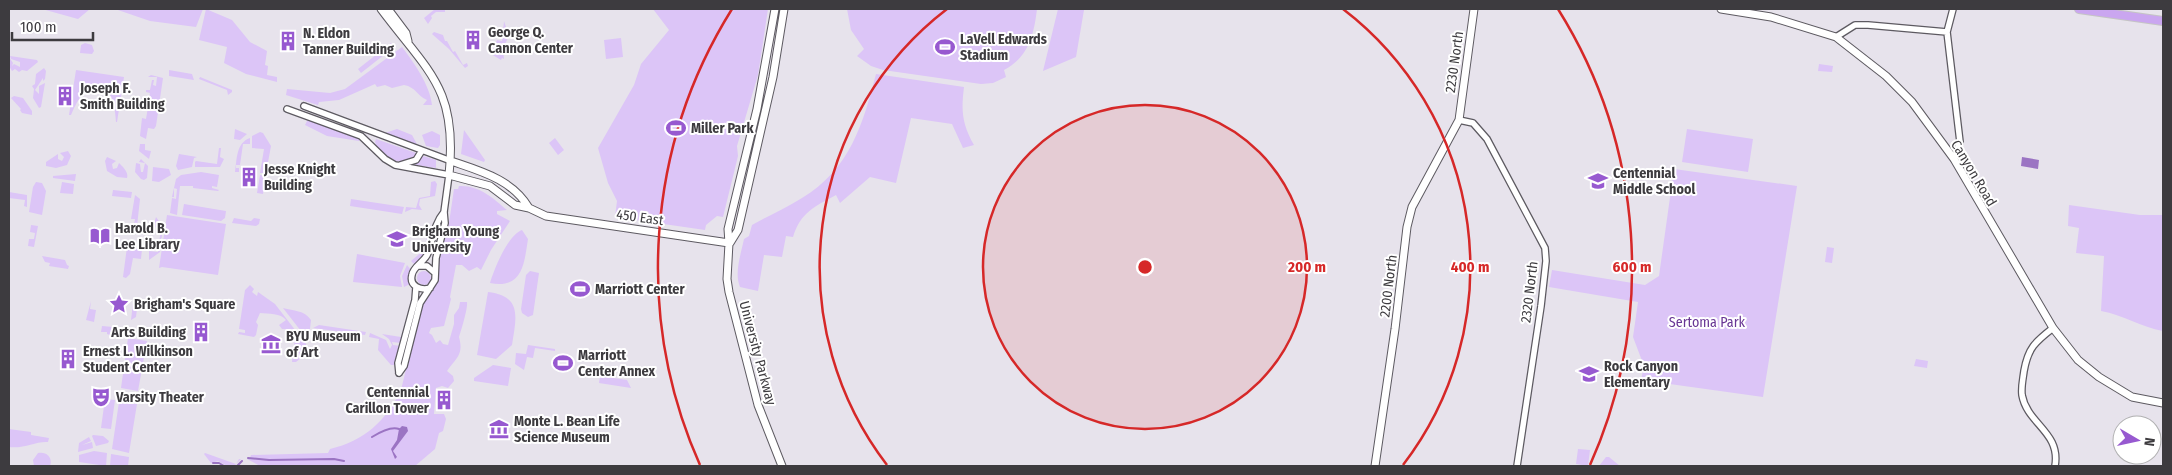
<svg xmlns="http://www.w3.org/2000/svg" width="2172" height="475" viewBox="0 0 2172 475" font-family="'Fira Sans Condensed',sans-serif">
  <rect width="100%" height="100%" fill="#e7e3ec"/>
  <path fill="#dcc5f7" d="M42 9H90L78 19Z
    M115 9H203L196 27 150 21Z
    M206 9 232 20 250 42 267 51 265 65 268 66 267 75 277 77V82L246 74 224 63 227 47 199 40Z
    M435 9H445V12H436L431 16 432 18 428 24 424 18Z
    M653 9H768L758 75 737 146 738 156 723 217 717 216 706 225 705 230 615 217 617 201 608 183 598 148 634 85 641 64 669 30Z
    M847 9H1037C1034 34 1029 57 1004 70L1006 77 993 83 981 84 883 70 871 66 857 56 864 49 851 30Z
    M1058 9 1084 10 1076 57 1043 71Z
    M504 21 509 36 503 48 504 59 502 58 501 60 491 54 497 40 502 41Z
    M434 32 443 35 445 41H447L453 52 455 51 463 65 467 63 468 66 465 68 449 49 432 34Z
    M621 38 623 57 606 59 604 40Z
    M85 43 92 45 94 51 92 54 80 53 81 45Z
    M391 43 394 47 361 73 358 69Z
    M402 47C414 63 430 85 432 105H423L427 100C417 96 416 87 404 85L392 88 385 85 377 87 375 84 339 100 319 102 318 105 324 107 286 95 287 89 330 93 345 89Z
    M10 56 37 60 38 62 27 71 22 70 19 72 15 69 12 71 9 66V57L13 63 12 66 14 64 20 67V62L11 59Z
    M1819 64 1833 66 1832 72 1818 71Z
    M44 68 46 71 45 79 43 81V78L35 90 39 94V86L45 83 41 107 39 108 33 98 34 89 32 86 35 84 36 74Z
    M76 70 124 77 117 122H116C114 76 87 74 71 115H69Z
    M169 70 192 74 194 80 169 76Z
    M876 74 964 87C961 111 962 124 974 145L963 148 952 124 911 118 896 183 870 177 840 203 836 195C814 207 801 212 793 237L786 236 782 257 764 255 758 291 740 287C734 273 741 254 744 239L749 236 752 225C768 216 786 208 802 198 850 169 863 124 876 74Z
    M151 75 163 78 156 126 154 129 148 128 146 139 140 136 142 118 146 119 148 107 144 106V104H148L150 93 146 92V90H150L152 80H154L153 85 156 86 157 77H148Z
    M200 77 232 90V92L228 95 227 90 199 79Z
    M14 96 23 98 32 111V115L22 113 20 110 21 109 11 98Z
    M308 119 361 138 359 141 327 136 305 125Z
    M235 129 247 134 240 140 234 139Z
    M397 129 412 135 418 146 385 133Z
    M1687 129 1753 139 1748 172 1682 162Z
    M464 130 485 160 484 162 461 154Z
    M432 131 440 135V145L438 148 426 146 422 135Z
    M260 132 263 133 271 146 266 173H260L264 149 252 148V136Z
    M250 138V144H243L240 165H236V168H239V172H235C237 159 236 143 250 138Z
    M555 138 564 150 558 155 549 143Z
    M376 139 416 153 417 158C399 163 382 164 375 142Z
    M140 144H145V150L151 151 149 159 139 151Z
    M219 148H221L220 157 224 159 220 167H195V162L196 161 217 164Z
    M68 151 71 156 67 165 56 168 46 166V162L58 154V159L62 161 64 157 60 153Z
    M179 154 197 157 194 158 192 167 178 170 176 166Z
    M423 156 436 160V168L416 165 415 163Z
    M107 157 116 161 112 164 113 169 117 168 119 163C122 166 129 172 127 178L117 177 107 171 105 161Z
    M141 159 148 166 147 178 144 180 141 179 135 172 136 163 140 164 141 172H143L145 163 139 162Z
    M153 167 169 169 171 175 159 182 152 181Z
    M1674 169 1797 186 1763 397 1641 380 1644 366 1633 337 1638 302 1549 287 1552 270 1645 285 1659 276Z
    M201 172 219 175 217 187 212 186V188L219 190 218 191 193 188V186H180L177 215 170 213 172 198 176 199 177 189 174 188V197H172L176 179 181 175Z
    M76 174 75 181 53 178V176Z
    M260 175 266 176 263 194 257 193Z
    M36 182 42 183 46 191 42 215 29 212 33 187Z
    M62 182 74 184 73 194 60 193Z
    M431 182 435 181 437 184 435 196 420 199 419 205 422 210 412 209 405 212 406 207 416 208 419 198 430 196Z
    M459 186C479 185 493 198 507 210L497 211V214L510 221 491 250 481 270 477 267 469 271 462 265H456L450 297 451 299 444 326 431 328 429 333 432 335 436 343 440 340 443 344 448 345 454 324V315L459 308 460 302H467C468 308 461 331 459 337 464 355 456 358 447 371L453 376 454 381 448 388 442 386 436 388 434 414H444L446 419 443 431 439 433 435 449 415 466H260L247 459 250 458 251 455 328 453 330 449C364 441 386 421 401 390L421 307 438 282 439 257 449 223 454 189H458Z
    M113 190 132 192 131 198 112 196Z
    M9 192 27 195V207L24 206 25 200 9 198Z
    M135 195 140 199 137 226 134 225 135 219H131Z
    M351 199 404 207 402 214 350 206Z
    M184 204 226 211 225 218 221 221 182 215Z
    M2069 205 2140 215H2163V331C2141 327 2123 315 2101 311L2104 256 2076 253 2079 228 2068 226Z
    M167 215 226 224 218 275 162 267 159 268Z
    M156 217 163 227 160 252 149 260V251L158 252 161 228 153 227Z
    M234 218 251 221 254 218 260 219 259 224 256 226 232 223Z
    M31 225 38 226 34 247 28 246 29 239H34L35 233 30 232Z
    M522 230 528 239C524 264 523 289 490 283 494 269 508 235 522 230Z
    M428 232 430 235C428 247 424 256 415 265L411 261 424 250Z
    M127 247 142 249 141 259 133 258 130 274 126 278 123 277Z
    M1827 247 1834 248 1832 263 1825 262Z
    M357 254 405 263 400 276 402 287 353 282Z
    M42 256 65 260 67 265 69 266 68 269 49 266 50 263 45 262Z
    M407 265 411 270 408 276 410 284 404 287 402 276Z
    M530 271 539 273 533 315 528 317 522 313 521 309 526 275Z
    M417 278a7 7 0 1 1 14 0a7 7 0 1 1-14 0Z
    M250 285 254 289 252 292 257 296 258 292 275 304 306 344V354L296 362H292L293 353 297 350 294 346 295 337 286 335 285 329H282L279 325 286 320C281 313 268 314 260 313L256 322 258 325 256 335 254 337 238 334 239 332 245 333V330L239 329 245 290Z
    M488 292C523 296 516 319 512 345L496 359 477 355Z
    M138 300 136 317 131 320 133 303Z
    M91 301 90 309 96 310 94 322 86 320Z
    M283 308C294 311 304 310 311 320L309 338 304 335Z
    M319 325 366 332 365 335 313 328Z
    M102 326 125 328V336L110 332V335L107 334V332H101Z
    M403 330 401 343 392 342 393 345 401 346 394 365H391L378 350 379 339 369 337 370 333 386 340 390 349 392 345 389 339 382 334 401 337Z
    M128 338 147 341 138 391 121 388Z
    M528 345 555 349V351L535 348 533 358 527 357 524 370 515 364 516 353 526 354Z
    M1916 359 1928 361 1927 368 1914 366Z
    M493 365 511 368 508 386 474 381V378Z
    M600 376 627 380 631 388 599 383Z
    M105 399 115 400 111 429 101 428Z
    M119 402 137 404 129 453 112 449Z
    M9 429 31 432V435L49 438 48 442C36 441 24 449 9 447Z
    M93 435 103 436 109 441 108 443 96 446 92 436Z
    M89 437 91 441 82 445 92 442 93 448 78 452 79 443Z
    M1578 449 1590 450 1588 466 1576 464Z
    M94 451 107 453 106 466 79 462V455Z
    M38 453C47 451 53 458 50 466H34L33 460Z
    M205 453 236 464 239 459H241L234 466H227L218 461 211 463 204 454Z
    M111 454 129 457 128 466H110Z
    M1606 457H1609L1620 466H1599Z"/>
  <path fill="#9b74c3" d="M2022 157 2039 160 2038 169 2021 166Z
    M402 426 407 427 408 431 393 451 397 457 395 459 391 449 397 440 399 429Z"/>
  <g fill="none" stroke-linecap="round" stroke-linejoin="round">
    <path stroke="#9b74c3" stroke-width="2" d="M372 437C380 432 391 426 399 429
      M248 458 269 460 334 459 344 461
      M213 463H219L224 466
      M237 466 242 461"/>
    <defs>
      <path id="tertiary" d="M1953 9 1947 32 1960 142 1954 159
        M1836 37 1855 25H1868L1947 32
        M304 106 451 161
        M287 109 361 136 385 159 395 165 449 175 444 212 445 223 436 258 435 280 420 303 404 366 399 373
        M1459 120 1473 123 1487 139 1545 248 1546 261 1541 306 1517 466
        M400 165 416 160 421 152
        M419 266H427L435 273
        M430 288C421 291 409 286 412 275 413 266 425 262 428 253 433 239 434 224 444 212
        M2053 328C2035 342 2028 348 2024 371 2023 379 2021 387 2022 395 2027 424 2061 432 2055 466
        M399 373 398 363 415 300 416 287"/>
      <path id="secondary" d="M381 9C428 72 458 88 449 175L490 186 515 205 529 208 546 216 729 243
        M388 9 406 33 408 41
        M775 9 757 109 728 229 729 243 727 279 729 292 758 405 782 466
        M1721 9 1771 17 1836 37 1886 76 1912 102 1954 159 2053 328 2078 360 2099 377 2132 397 2163 403
        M451 161C480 171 512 179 529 208
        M730 243 738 230 773 77 784 9
        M1375 466 1395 329 1407 227 1412 207 1459 120 1474 9"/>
      <path id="trunk" d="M2079 9 2163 21"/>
    </defs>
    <use href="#tertiary" stroke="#5d5a61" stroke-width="8"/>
    <use href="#secondary" stroke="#5d5a61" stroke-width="9"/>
    <use href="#trunk" stroke="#c5c4c5" stroke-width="10"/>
    <use href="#tertiary" stroke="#fff" stroke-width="5.5"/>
    <use href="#secondary" stroke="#fff" stroke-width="7"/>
    <use href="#trunk" stroke="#caa6f0" stroke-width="8"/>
  </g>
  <circle cx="1145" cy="267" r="162" fill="#d62828" fill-opacity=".12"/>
  <g fill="none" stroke="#d62828" stroke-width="2.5">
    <circle cx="1145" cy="267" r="162"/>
    <path d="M887 465A325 325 0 0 1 947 9M1343 9A325 325 0 0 1 1403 465"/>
    <path d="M700 465A487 487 0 0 1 732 9M1558 9A487 487 0 0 1 1590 465"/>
  </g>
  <defs>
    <symbol id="building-bare" viewBox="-9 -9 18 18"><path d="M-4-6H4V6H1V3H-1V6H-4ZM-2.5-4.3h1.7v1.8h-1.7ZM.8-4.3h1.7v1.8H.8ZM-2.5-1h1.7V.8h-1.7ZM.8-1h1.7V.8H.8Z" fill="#9759d0" stroke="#fff" stroke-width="2.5" paint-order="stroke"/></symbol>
    <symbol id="stadium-bare" viewBox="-9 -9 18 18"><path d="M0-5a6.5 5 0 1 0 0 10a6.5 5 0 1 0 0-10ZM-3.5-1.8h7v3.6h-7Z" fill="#9759d0" stroke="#fff" stroke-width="2.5" paint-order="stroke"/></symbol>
    <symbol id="school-bare" viewBox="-9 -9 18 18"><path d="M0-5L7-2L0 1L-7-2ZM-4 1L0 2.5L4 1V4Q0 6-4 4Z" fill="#9759d0" stroke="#fff" stroke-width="2.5" paint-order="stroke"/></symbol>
    <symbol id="library-bare" viewBox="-9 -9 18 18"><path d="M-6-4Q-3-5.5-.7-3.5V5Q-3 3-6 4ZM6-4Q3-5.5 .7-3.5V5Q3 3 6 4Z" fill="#9759d0" stroke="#fff" stroke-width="2.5" paint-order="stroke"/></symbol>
    <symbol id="university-bare" viewBox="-9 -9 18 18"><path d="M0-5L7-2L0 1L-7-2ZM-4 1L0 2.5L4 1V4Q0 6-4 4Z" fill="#9759d0" stroke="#fff" stroke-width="2.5" paint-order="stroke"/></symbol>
    <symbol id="sight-bare" viewBox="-9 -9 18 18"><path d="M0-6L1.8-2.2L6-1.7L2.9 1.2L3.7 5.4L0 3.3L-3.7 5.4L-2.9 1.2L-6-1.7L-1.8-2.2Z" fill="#9759d0" stroke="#fff" stroke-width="2.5" paint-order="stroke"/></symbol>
    <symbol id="museum-bare" viewBox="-9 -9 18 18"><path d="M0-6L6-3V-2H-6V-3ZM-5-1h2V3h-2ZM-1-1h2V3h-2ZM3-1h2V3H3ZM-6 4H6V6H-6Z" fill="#9759d0" stroke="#fff" stroke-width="2.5" paint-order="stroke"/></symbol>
    <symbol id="theatre-bare" viewBox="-9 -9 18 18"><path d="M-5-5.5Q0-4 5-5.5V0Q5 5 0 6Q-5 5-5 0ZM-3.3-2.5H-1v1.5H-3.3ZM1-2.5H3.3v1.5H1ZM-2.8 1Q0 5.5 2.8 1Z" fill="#9759d0" stroke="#fff" stroke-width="2.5" paint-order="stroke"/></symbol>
  </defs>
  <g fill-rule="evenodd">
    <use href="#building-bare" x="459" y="26" width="28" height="28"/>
    <use href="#building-bare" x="274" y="27" width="28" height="28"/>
    <use href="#stadium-bare" x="931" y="33" width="28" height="28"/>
    <use href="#building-bare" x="51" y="82" width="28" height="28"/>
    <use href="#stadium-bare" x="662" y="114" width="28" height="28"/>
    <use href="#building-bare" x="235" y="163" width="28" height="28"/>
    <use href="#school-bare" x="1584" y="167" width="28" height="28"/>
    <use href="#library-bare" x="86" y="222" width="28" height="28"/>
    <use href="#university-bare" x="383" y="225" width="28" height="28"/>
    <use href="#stadium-bare" x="566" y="275" width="28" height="28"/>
    <use href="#sight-bare" x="105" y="290" width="28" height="28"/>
    <use href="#building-bare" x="187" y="318" width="28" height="28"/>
    <use href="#museum-bare" x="257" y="330" width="28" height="28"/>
    <use href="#building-bare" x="54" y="345" width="28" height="28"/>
    <use href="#stadium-bare" x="549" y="349" width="28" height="28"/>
    <use href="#school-bare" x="1575" y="360" width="28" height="28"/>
    <use href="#theatre-bare" x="87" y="383" width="28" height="28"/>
    <use href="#building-bare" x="430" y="386" width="28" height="28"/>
    <use href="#museum-bare" x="485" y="415" width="28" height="28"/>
  </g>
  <g text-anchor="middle" stroke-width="4" stroke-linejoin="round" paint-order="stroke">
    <g font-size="14" font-weight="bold" fill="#3d3b3f" stroke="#fff" text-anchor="start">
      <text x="488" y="37">George Q.<tspan x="488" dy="16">Cannon Center</tspan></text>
      <text x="303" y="38">N. Eldon<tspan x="303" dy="16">Tanner Building</tspan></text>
      <text x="960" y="44">LaVell Edwards<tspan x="960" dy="16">Stadium</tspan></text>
      <text x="80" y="93">Joseph F.<tspan x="80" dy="16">Smith Building</tspan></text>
      <text x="691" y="133">Miller Park</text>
      <text x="264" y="174">Jesse Knight<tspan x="264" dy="16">Building</tspan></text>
      <text x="1613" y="178">Centennial<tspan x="1613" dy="16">Middle School</tspan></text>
      <text x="115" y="233">Harold B.<tspan x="115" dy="16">Lee Library</tspan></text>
      <text x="412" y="236">Brigham Young<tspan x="412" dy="16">University</tspan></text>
      <text x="595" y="294">Marriott Center</text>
      <text x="134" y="309">Brigham's Square</text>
      <text x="186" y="337" text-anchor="end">Arts Building</text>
      <text x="286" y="341">BYU Museum<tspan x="286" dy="16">of Art</tspan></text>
      <text x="83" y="356">Ernest L. Wilkinson<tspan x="83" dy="16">Student Center</tspan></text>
      <text x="578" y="360">Marriott<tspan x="578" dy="16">Center Annex</tspan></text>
      <text x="1604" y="371">Rock Canyon<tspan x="1604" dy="16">Elementary</tspan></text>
      <text x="429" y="397" text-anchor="end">Centennial<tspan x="429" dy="16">Carillon Tower</tspan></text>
      <text x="116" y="402">Varsity Theater</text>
      <text x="514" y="426">Monte L. Bean Life<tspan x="514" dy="16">Science Museum</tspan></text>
    </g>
    <g font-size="14" fill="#3d3b3f" stroke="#fff">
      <text transform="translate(1454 62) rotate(-82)" y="5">2230 North</text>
      <text transform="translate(1974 173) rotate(59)" y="5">Canyon Road</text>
      <text transform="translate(640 217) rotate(8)" y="5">450 East</text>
      <text transform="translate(1388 286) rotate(-83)" y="5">2200 North</text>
      <text transform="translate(1529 292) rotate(-83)" y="5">2320 North</text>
      <text transform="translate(758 353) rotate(75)" y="5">University Parkway</text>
    </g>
    <g font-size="14" fill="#683694" stroke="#fff">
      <text x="1707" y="327">Sertoma Park</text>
    </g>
  </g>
  <circle cx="1145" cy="267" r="8" fill="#d62828" stroke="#fff" stroke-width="2.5"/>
  <g font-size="15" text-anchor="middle" font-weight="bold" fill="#d62828" stroke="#fff" stroke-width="4" stroke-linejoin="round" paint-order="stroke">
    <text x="1307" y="272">200 m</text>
    <text x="1470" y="272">400 m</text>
    <text x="1632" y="272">600 m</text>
  </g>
  <rect width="2172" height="475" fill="none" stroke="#3d3b3f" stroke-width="20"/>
  <g transform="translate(2137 440) rotate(99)"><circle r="24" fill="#ffffff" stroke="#b1b1b2"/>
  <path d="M0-4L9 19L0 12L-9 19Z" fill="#9759d0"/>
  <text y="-8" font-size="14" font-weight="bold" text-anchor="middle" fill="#3d3b3f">N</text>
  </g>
  <path d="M12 32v8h81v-8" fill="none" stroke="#3d3b3f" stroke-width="2.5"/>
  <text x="20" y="32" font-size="15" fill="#3d3b3f" stroke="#ffffff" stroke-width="4" paint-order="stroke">100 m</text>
</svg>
